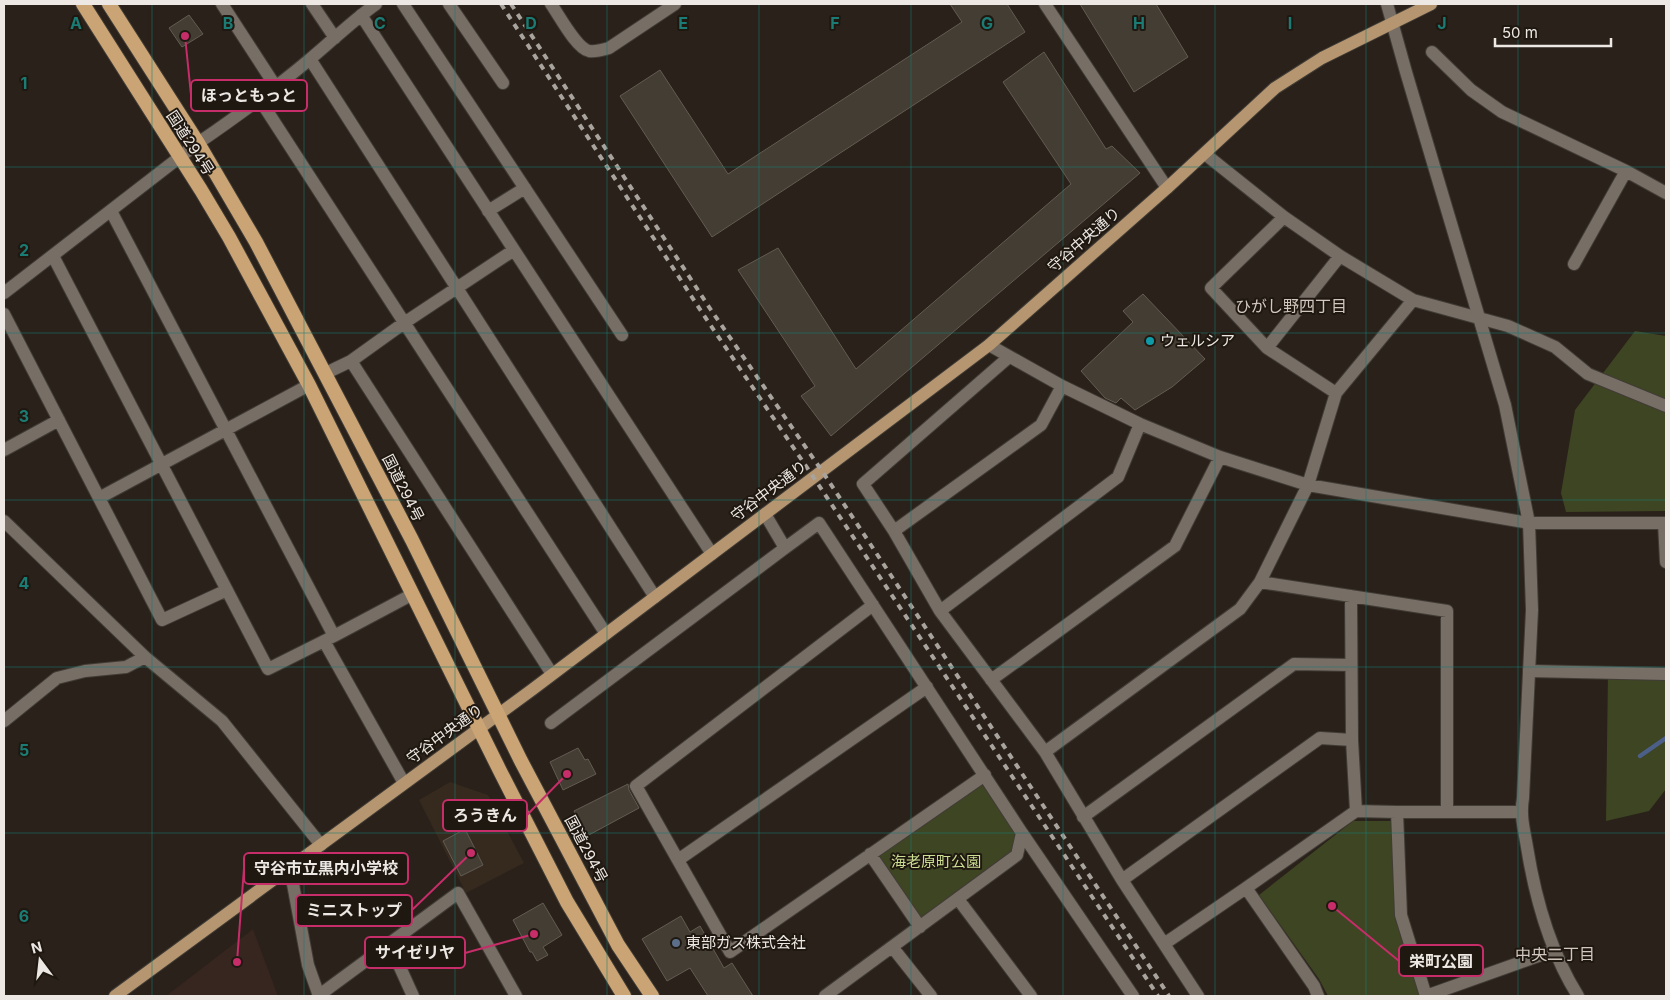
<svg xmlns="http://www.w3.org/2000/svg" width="1670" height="1000" viewBox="0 0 1670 1000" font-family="Inter,'Noto Sans JP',sans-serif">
  <rect width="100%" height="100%" fill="#29211a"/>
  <path fill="#362a1f" d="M450 782 488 795 524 863 466 893 419 800Z"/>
  <path fill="#37251f" d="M253 929 278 996H166Z"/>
  <path fill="#3e4523" d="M1635 331 1666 336V511L1566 512 1561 493 1575 410Z
    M1608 673 1666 674V789L1649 811 1606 821Z
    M985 775 1022 833 1017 855 920 927 870 854Z
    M1353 821H1395L1399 917 1423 996H1328L1319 979 1259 895Z"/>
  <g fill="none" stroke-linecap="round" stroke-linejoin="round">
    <path stroke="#4c5f88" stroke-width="4.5" d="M1640 756 1666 738"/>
  </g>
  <path fill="#433d34" stroke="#625c52" d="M950 4H1007L1025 32 712 237 620 96 660 70 728 174 962 22Z
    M1080 4H1156L1188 57 1134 92Z
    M189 15 203 34 182 47 169 28Z
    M1044 52 1106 149 1112 146 1140 173 831 436 801 396 815 386 738 270 778 248 856 369 1071 184 1003 82Z
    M1143 294 1205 359 1172 387 1135 410 1121 398 1116 403 1105 398 1081 371 1133 322 1123 311Z
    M578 748 585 760 588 759 596 774 563 790 550 762Z
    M628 784 629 790 639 808 587 836 574 811Z
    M465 829 483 865 461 876 443 841Z
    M543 903 562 935 543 947 548 955 537 961 532 952H530L513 920Z
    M681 916 690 932 700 926 724 968 732 963 753 996H708L690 968 667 981 642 939Z"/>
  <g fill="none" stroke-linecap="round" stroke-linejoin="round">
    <defs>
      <path id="minor" d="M222 4 276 87
        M312 4 335 38
        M403 4 622 335
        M449 4 503 83
        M1045 4 1167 188
        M361 15 712 554
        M1432 52 1471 90 1502 112 1626 171 1666 193
        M310 59 655 597
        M260 100 606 634
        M198 143C236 117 273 90 309 60 332 41 352 21 376 4
        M1205 154 1284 217 1340 256 1413 300 1508 326 1555 347 1588 374 1666 406
        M111 211 334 636
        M488 211 525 188
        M53 256 268 669 334 636 413 594
        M1574 264 1626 171
        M4 314 162 620 227 590
        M989 345 1062 386 1140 424 1220 457 1308 485 1529 523H1666
        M1267 348 1211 288 1284 217
        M1009 357 863 484 894 531 940 611 1045 752 1122 880 1164 944 1246 888 1314 986 1318 996
        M351 361 552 674
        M326 373 351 361 404 323 514 250
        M1336 393 1267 348 1340 256
        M4 450 59 420
        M99 498 309 385
        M765 514 785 548 819 523 1022 833 1017 855 825 996
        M4 521 145 657 222 721 321 845
        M1664 523 1666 562
        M894 531 1041 425 1062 386
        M1260 582 1447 611V812
        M1351 596 1352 740 1356 811
        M873 605 636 786 730 952 985 775
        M940 611 1118 477 1140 424
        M324 641 404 783
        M1529 671 1666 674
        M991 680 1175 546 1220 457
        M4 721 57 678 85 671 126 667 145 657
        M551 723 785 548
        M1045 752 1240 609 1260 582 1308 485 1336 393 1413 300
        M1397 812H1521
        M1083 817 1294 664 1351 665
        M1022 833 1133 996
        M870 854 920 927
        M678 860 927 687
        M290 868 308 965 319 996
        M1122 880 1320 738 1352 740
        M1246 888 1356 811 1397 812 1401 915 1426 996
        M958 899 1031 996
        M389 943 413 996
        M1164 944 1198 996
        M893 948 931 996
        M318 996 458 893 516 996
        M1426 996 1555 950"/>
      <path id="tertiary" d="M551 4C559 15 576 48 589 51 596 52 602 50 609 48L675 4
        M1387 4 1406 72 1505 405 1529 523 1532 610 1523 798C1520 816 1524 829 1527 847 1535 897 1551 953 1578 996
        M4 293 198 143"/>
      <path id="primary" d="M115 996 533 689 989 345 1167 188 1275 88 1322 58 1431 4"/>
      <path id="trunk" d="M83 4 201 190 229 237 309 385 500 771 567 902 624 996
        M109 4 198 143 256 242 412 540 521 761 618 945 652 996"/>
    </defs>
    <use href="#minor" stroke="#413c36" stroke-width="14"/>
    <use href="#tertiary" stroke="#413c36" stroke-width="14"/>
    <use href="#primary" stroke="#413c36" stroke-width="14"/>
    <use href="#trunk" stroke="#413c36" stroke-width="16"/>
    <use href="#minor" stroke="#776e66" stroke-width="12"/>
    <use href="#tertiary" stroke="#776e66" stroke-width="12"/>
    <use href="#primary" stroke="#b59670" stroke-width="12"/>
    <use href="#trunk" stroke="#caa474" stroke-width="14"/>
    <path stroke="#a9a39e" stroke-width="4" stroke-dasharray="6 6" stroke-linecap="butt" d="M501 4 703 314 814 478 1158 996
      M511 4 711 310 822 471 1169 996"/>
  </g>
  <path fill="none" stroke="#1a7c74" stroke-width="1" stroke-opacity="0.55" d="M152 4V996M304 4V996M455 4V996M607 4V996M759 4V996M911 4V996M1063 4V996M1215 4V996M1366 4V996M1518 4V996M4 167H1666M4 333H1666M4 500H1666M4 667H1666M4 833H1666"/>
  <circle fill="#0f9aa8" stroke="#1f1811" stroke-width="2" cx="1150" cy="341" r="5"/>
  <circle fill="#5c6f8a" stroke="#1f1811" stroke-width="2" cx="676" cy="943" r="5"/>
  <g text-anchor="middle" stroke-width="4" stroke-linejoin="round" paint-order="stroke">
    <g font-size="15" fill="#ede8e3" stroke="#1f1811">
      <text transform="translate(190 143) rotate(57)" y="5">国道294号</text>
      <text transform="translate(1084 240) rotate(-41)" y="5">守谷中央通り</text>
      <text transform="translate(403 488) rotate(63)" y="5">国道294号</text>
      <text transform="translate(769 491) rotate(-37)" y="5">守谷中央通り</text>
      <text transform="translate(445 734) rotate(-36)" y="5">守谷中央通り</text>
      <text transform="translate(586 849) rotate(62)" y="5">国道294号</text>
    </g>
    <g font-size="15" fill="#ede8e3" stroke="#1f1811" text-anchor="start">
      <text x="1160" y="346">ウェルシア</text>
      <text x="686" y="948">東部ガス株式会社</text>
    </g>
    <g font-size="15" fill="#ccde92" stroke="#1f1811">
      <text x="936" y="867">海老原町公園</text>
    </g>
    <g font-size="16" fill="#d1c7be" stroke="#1f1811">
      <text x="1291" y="312">ひがし野四丁目</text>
      <text x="1555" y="960">中央二丁目</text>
    </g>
  </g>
  <g font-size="16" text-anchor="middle" font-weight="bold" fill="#1a7c74" stroke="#1f1811" stroke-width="4" stroke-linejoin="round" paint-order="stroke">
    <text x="76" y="29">A</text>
    <text x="228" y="29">B</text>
    <text x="380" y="29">C</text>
    <text x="531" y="29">D</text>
    <text x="683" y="29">E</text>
    <text x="835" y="29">F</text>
    <text x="987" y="29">G</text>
    <text x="1139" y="29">H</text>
    <text x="1290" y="29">I</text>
    <text x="1442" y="29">J</text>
    <text x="24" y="89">1</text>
    <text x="24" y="256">2</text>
    <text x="24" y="422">3</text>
    <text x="24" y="589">4</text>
    <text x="24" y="756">5</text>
    <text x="24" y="922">6</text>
  </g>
  <path fill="none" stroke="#c62d69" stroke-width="2" d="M185 36L191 95M567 774L527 815M237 962L244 868M471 853L412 910M534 934L465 953M1332 906L1399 961"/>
  <g fill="#c62d69" stroke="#1f1811" stroke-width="2">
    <circle cx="185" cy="36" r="5"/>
    <circle cx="567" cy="774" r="5"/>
    <circle cx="237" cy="962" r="5"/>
    <circle cx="471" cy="853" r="5"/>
    <circle cx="534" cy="934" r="5"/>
    <circle cx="1332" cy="906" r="5"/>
  </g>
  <g fill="#1f1811" stroke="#c62d69" stroke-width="2">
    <rect x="191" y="80" width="116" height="31" rx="5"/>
    <rect x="443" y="800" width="84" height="31" rx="5"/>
    <rect x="244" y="853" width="164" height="31" rx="5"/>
    <rect x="296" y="895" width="116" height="31" rx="5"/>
    <rect x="365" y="937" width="100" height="31" rx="5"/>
    <rect x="1399" y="945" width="84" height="31" rx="5"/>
  </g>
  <g font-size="16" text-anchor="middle" font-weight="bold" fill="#ede8e3">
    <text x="249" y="101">ほっともっと</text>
    <text x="485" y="821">ろうきん</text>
    <text x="326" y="874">守谷市立黒内小学校</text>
    <text x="354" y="916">ミニストップ</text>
    <text x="415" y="958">サイゼリヤ</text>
    <text x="1441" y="967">栄町公園</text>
  </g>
  <rect width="1670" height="1000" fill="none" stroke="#ede8e3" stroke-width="10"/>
  <g transform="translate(40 960) rotate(345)" stroke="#1f1811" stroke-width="4" paint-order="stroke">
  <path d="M0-4L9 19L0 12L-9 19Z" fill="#ede8e3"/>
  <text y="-8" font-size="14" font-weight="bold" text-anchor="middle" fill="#ede8e3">N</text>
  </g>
  <path d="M1495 38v8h116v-8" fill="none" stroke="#ede8e3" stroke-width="2.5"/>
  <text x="1502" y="38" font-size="15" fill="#ede8e3" stroke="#1f1811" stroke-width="4" paint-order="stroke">50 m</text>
</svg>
